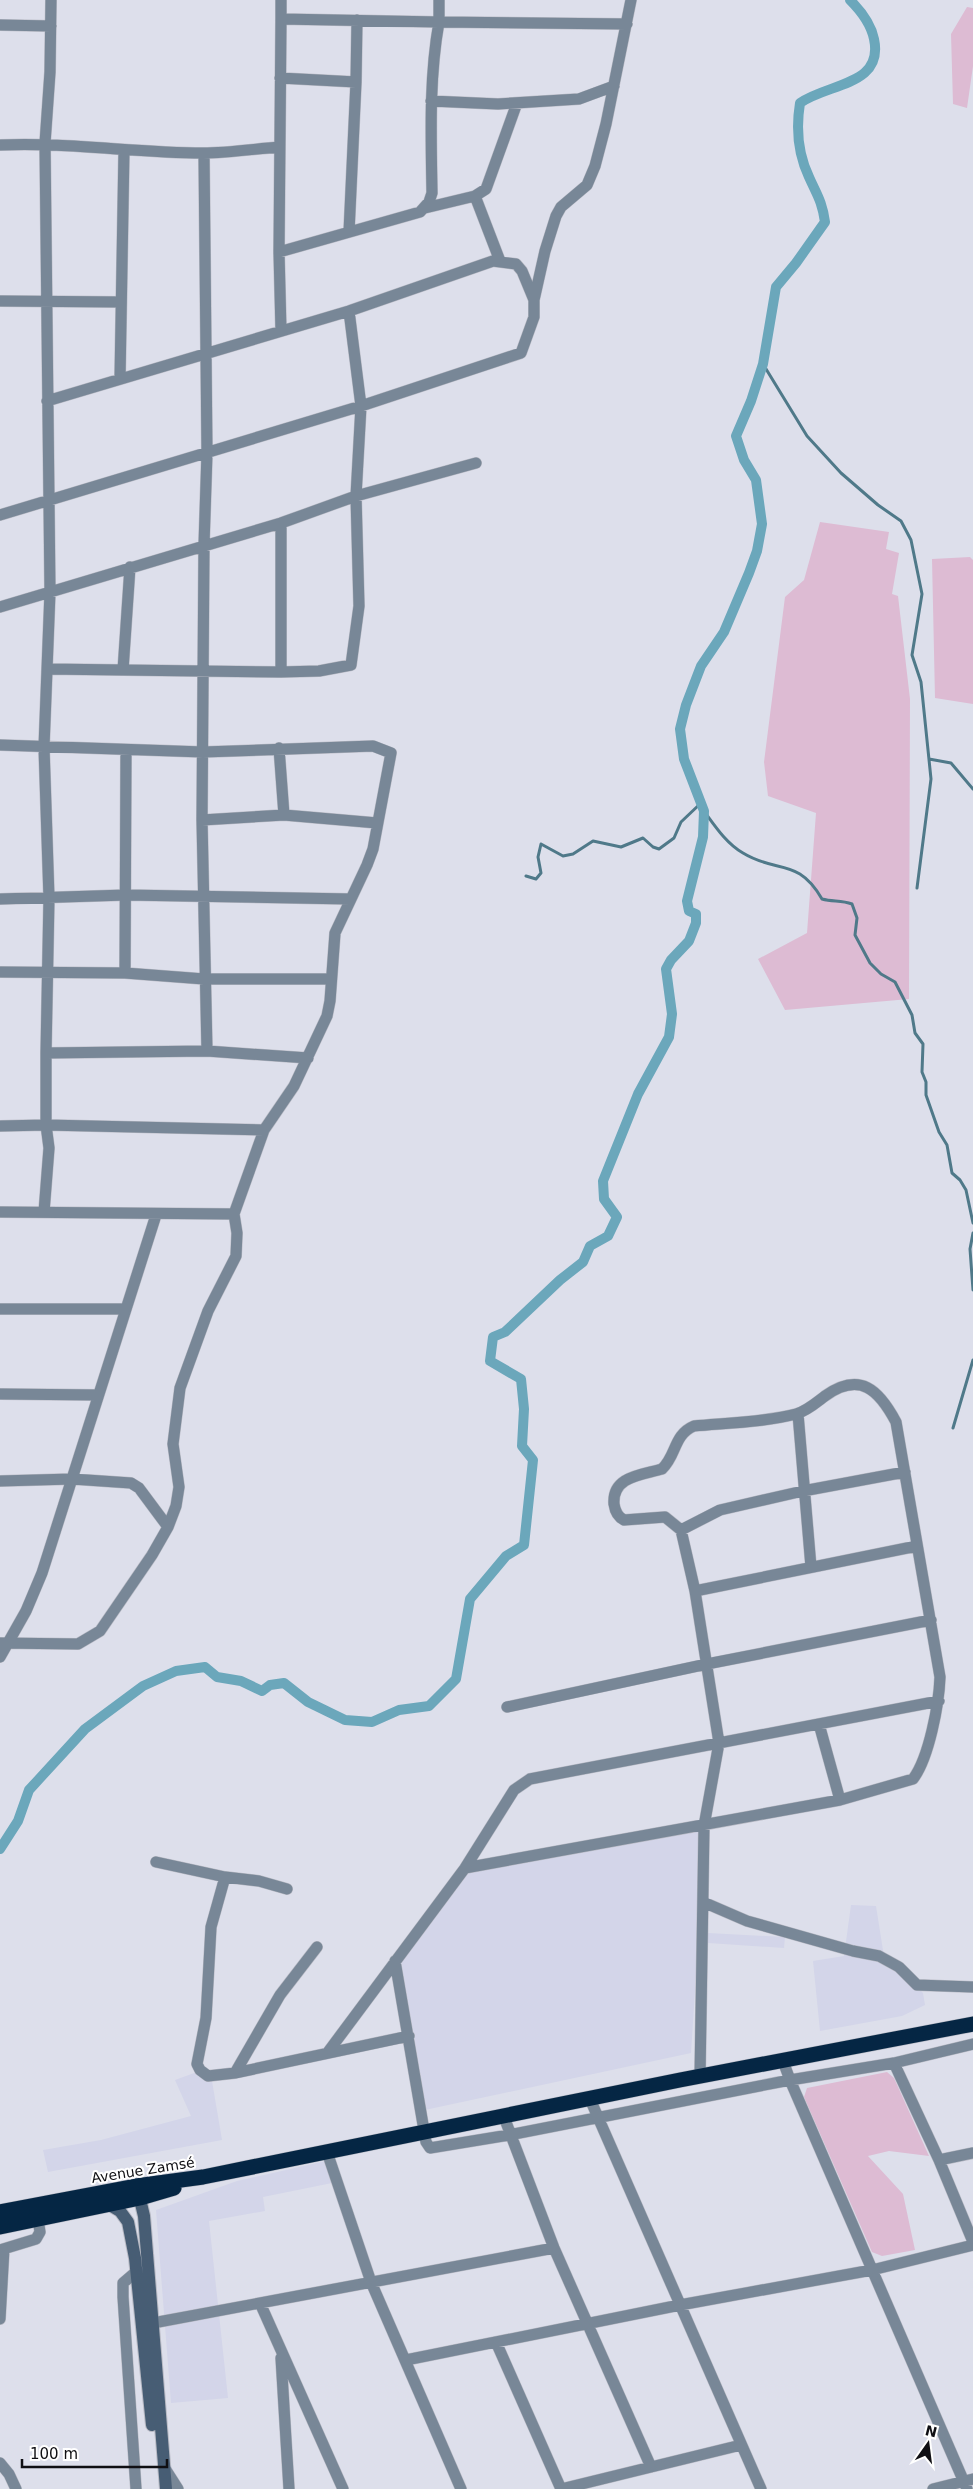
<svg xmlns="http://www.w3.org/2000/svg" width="973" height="2489" viewBox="0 0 973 2489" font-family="'DejaVu Sans',sans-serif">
  <rect width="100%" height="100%" fill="#dddfeb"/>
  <path fill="#d3d5e9" d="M706 1822 691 2053 420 2111 392 1962 454 1873Z
    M851 1905 876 1906 885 1963 899 1969 923 1993 925 2005 902 2016 820 2031 813 1961 844 1956Z
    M708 1933 785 1937 784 1948 708 1943Z
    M197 2072 212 2081 222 2140 48 2172 43 2150 101 2140 191 2116 175 2080Z
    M330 2160 337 2182 263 2197 265 2211 209 2221 228 2398 171 2403 156 2210 237 2181Z"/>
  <path fill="#ddbbd3" d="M967 7 973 8V66L967 108 953 104 951 34Z
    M820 522 889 532 886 549 899 553 892 594 898 596 910 699 909 999 785 1010 758 959 807 933 816 813 768 796 764 762 785 597 804 580Z
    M970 557 973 560V704L935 698 932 559Z
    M887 2072 894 2078 929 2156 889 2151 868 2156 903 2194 915 2250 882 2256 872 2252 804 2097 807 2088Z"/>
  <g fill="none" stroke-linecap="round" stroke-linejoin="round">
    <path stroke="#4f7989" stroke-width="3" d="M763 364 807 436 841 473 878 505 901 521 911 540 922 594 912 655 921 682 931 779 917 888
      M929 759 951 763 973 789
      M704 811C715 826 726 843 743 853 777 874 798 857 822 899 833 902 841 900 852 904L857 918 855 935 870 963 881 974 895 982 912 1015 915 1033 923 1044 922 1072 926 1082V1095L939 1132 947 1145 952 1173 960 1180 966 1190 973 1223
      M526 876 536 879 541 873 538 857 541 844 563 856 573 854 593 841 621 847 643 838 653 847 659 849 674 838 681 822 701 803
      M973 1233 970 1249 973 1290
      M953 1428 973 1360"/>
    <path stroke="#6ba7bb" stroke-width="10" d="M0 1849 18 1821 29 1790 85 1729 143 1686 176 1671 205 1667 217 1677 241 1681 262 1691 270 1685 284 1683 308 1702 345 1720 372 1722 399 1710 429 1706 456 1679 470 1599 506 1556 524 1545 533 1460 522 1446 524 1409 521 1379 490 1361 493 1337 505 1332 560 1280 583 1262 590 1246 608 1236 617 1217 604 1199 603 1181 638 1094 669 1037 672 1014 666 969 671 960 689 941 696 923V914L689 911 687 901 703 837 704 811 684 759 680 729 686 705 701 666 724 632 749 573 757 551 762 524 756 480 744 460 736 436 751 401 763 364 776 287 796 263 825 222C822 201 817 195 809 177 798 154 796 128 800 103 828 83 884 86 874 39 871 24 861 11 850 0"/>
    <defs>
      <path id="street" d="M281 0V19L439 22V0
        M0 25 51 26
        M280 78 356 82
        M431 101 498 104 579 99 614 86
        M0 145C68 142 135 153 203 153 228 153 254 149 279 147
        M204 153 207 453 204 545 202 820 207 1051
        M475 196 500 261
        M425 208 475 196 486 189 517 103
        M349 232 356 82 357 20
        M279 252 281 19
        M534 300 545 251 556 216 561 207 587 185 595 166 606 124 631 0
        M0 301 121 302
        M281 331 279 252 420 212 429 202 432 193C431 135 429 78 439 22L627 24
        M120 379 124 150
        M0 515 361 406 521 353 534 317V300L522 271 516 264 493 261 349 311 47 401
        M0 607 281 523 356 496 476 463
        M47 669 281 672 319 671 351 665 359 606 356 496 361 406 349 311
        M123 670 130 567
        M281 672V523
        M0 745 203 752 373 746 391 753 373 849 367 865 335 933 330 1001 327 1016 294 1086 264 1130 234 1214 237 1233 236 1256 208 1311 180 1388 173 1444 179 1487 176 1506 168 1527 152 1555 100 1631 78 1644 0 1643
        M279 748 284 815
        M202 820 284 815 377 823
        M0 899 126 895 350 899
        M0 972 125 973 204 979H330
        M125 973 126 750
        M46 1053 207 1051 308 1058
        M0 1126 46 1125 264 1130
        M0 1212 234 1214
        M44 1212 49 1148 46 1125V1053L49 898 44 747 50 592 45 143 50 72 51 0
        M0 1309H125
        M0 1394 98 1395
        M798 1414 811 1567
        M0 1481 72 1479 131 1483 139 1488 168 1527
        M681 1530 695 1591 719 1743 704 1826 700 2077
        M695 1591 917 1546
        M0 1657 26 1611 42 1573 156 1215
        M507 1707 707 1664 931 1620
        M819 1724 840 1800
        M156 1862 225 1877
        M465 1868 840 1800 913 1779C929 1758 939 1704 940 1677L896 1422C879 1390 860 1371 825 1396 817 1402 807 1411 796 1414 766 1422 726 1423 694 1426 673 1435 677 1455 662 1469 642 1475 612 1476 614 1504 615 1511 618 1517 624 1520L665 1517 681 1530 720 1510 803 1491 905 1472
        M287 1889 259 1881 225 1877 211 1927 206 2018 197 2064 200 2070 208 2076 235 2073 280 1995 317 1947
        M703 1902 747 1921 853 1951 879 1956 899 1967 917 1985 973 1987
        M395 1961 426 2142 430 2148 509 2135 790 2080 894 2063 973 2044
        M328 2052 465 1868 514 1790 530 1779 939 1701
        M783 2061 790 2080 967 2489
        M894 2063 939 2160 973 2242
        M235 2073 409 2036
        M590 2099 761 2489
        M504 2117 554 2248 651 2467
        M327 2152 371 2282 461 2489
        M939 2160 973 2153
        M0 2250 36 2239 40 2232 38 2219
        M260 2303 343 2489
        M0 2319 4 2249
        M153 2323 554 2248
        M496 2342 561 2489
        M281 2358 289 2489
        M406 2360 680 2305 872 2270 973 2245
        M0 2463 9 2474 16 2489
        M164 2467 178 2489
        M136 2489 123 2297V2283L137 2271
        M561 2489 741 2445
        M933 2489 973 2479"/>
      <path id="secondary" d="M138 2191 144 2216 166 2489
        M110 2205 120 2211 128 2222 135 2258 152 2425"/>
      <path id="highway" d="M0 2212 136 2186 203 2177 680 2080 973 2024
        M0 2227 140 2198 174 2188"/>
    </defs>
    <use href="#street" stroke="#b8bac4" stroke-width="12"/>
    <use href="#secondary" stroke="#b8bac4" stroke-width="14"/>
    <use href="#highway" stroke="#b8bac4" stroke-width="16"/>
    <use href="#street" stroke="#788797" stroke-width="11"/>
    <use href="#secondary" stroke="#475d74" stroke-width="12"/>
    <use href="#highway" stroke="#052644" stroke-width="15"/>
  </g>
  <g text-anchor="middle" stroke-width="4" stroke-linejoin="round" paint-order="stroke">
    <g font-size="14" fill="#0f0f13" stroke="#fff">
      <text transform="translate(143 2170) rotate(-9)" y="5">Avenue Zamsé</text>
    </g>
  </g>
  <g transform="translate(928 2444) rotate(14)" stroke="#ffffff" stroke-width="4" paint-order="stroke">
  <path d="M0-4L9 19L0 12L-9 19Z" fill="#0f0f13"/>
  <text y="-8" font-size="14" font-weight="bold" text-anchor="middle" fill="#0f0f13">N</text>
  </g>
  <path d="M22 2459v8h145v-8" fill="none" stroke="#0f0f13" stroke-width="2.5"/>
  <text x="30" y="2459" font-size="15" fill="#0f0f13" stroke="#ffffff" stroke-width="4" paint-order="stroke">100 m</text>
</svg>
